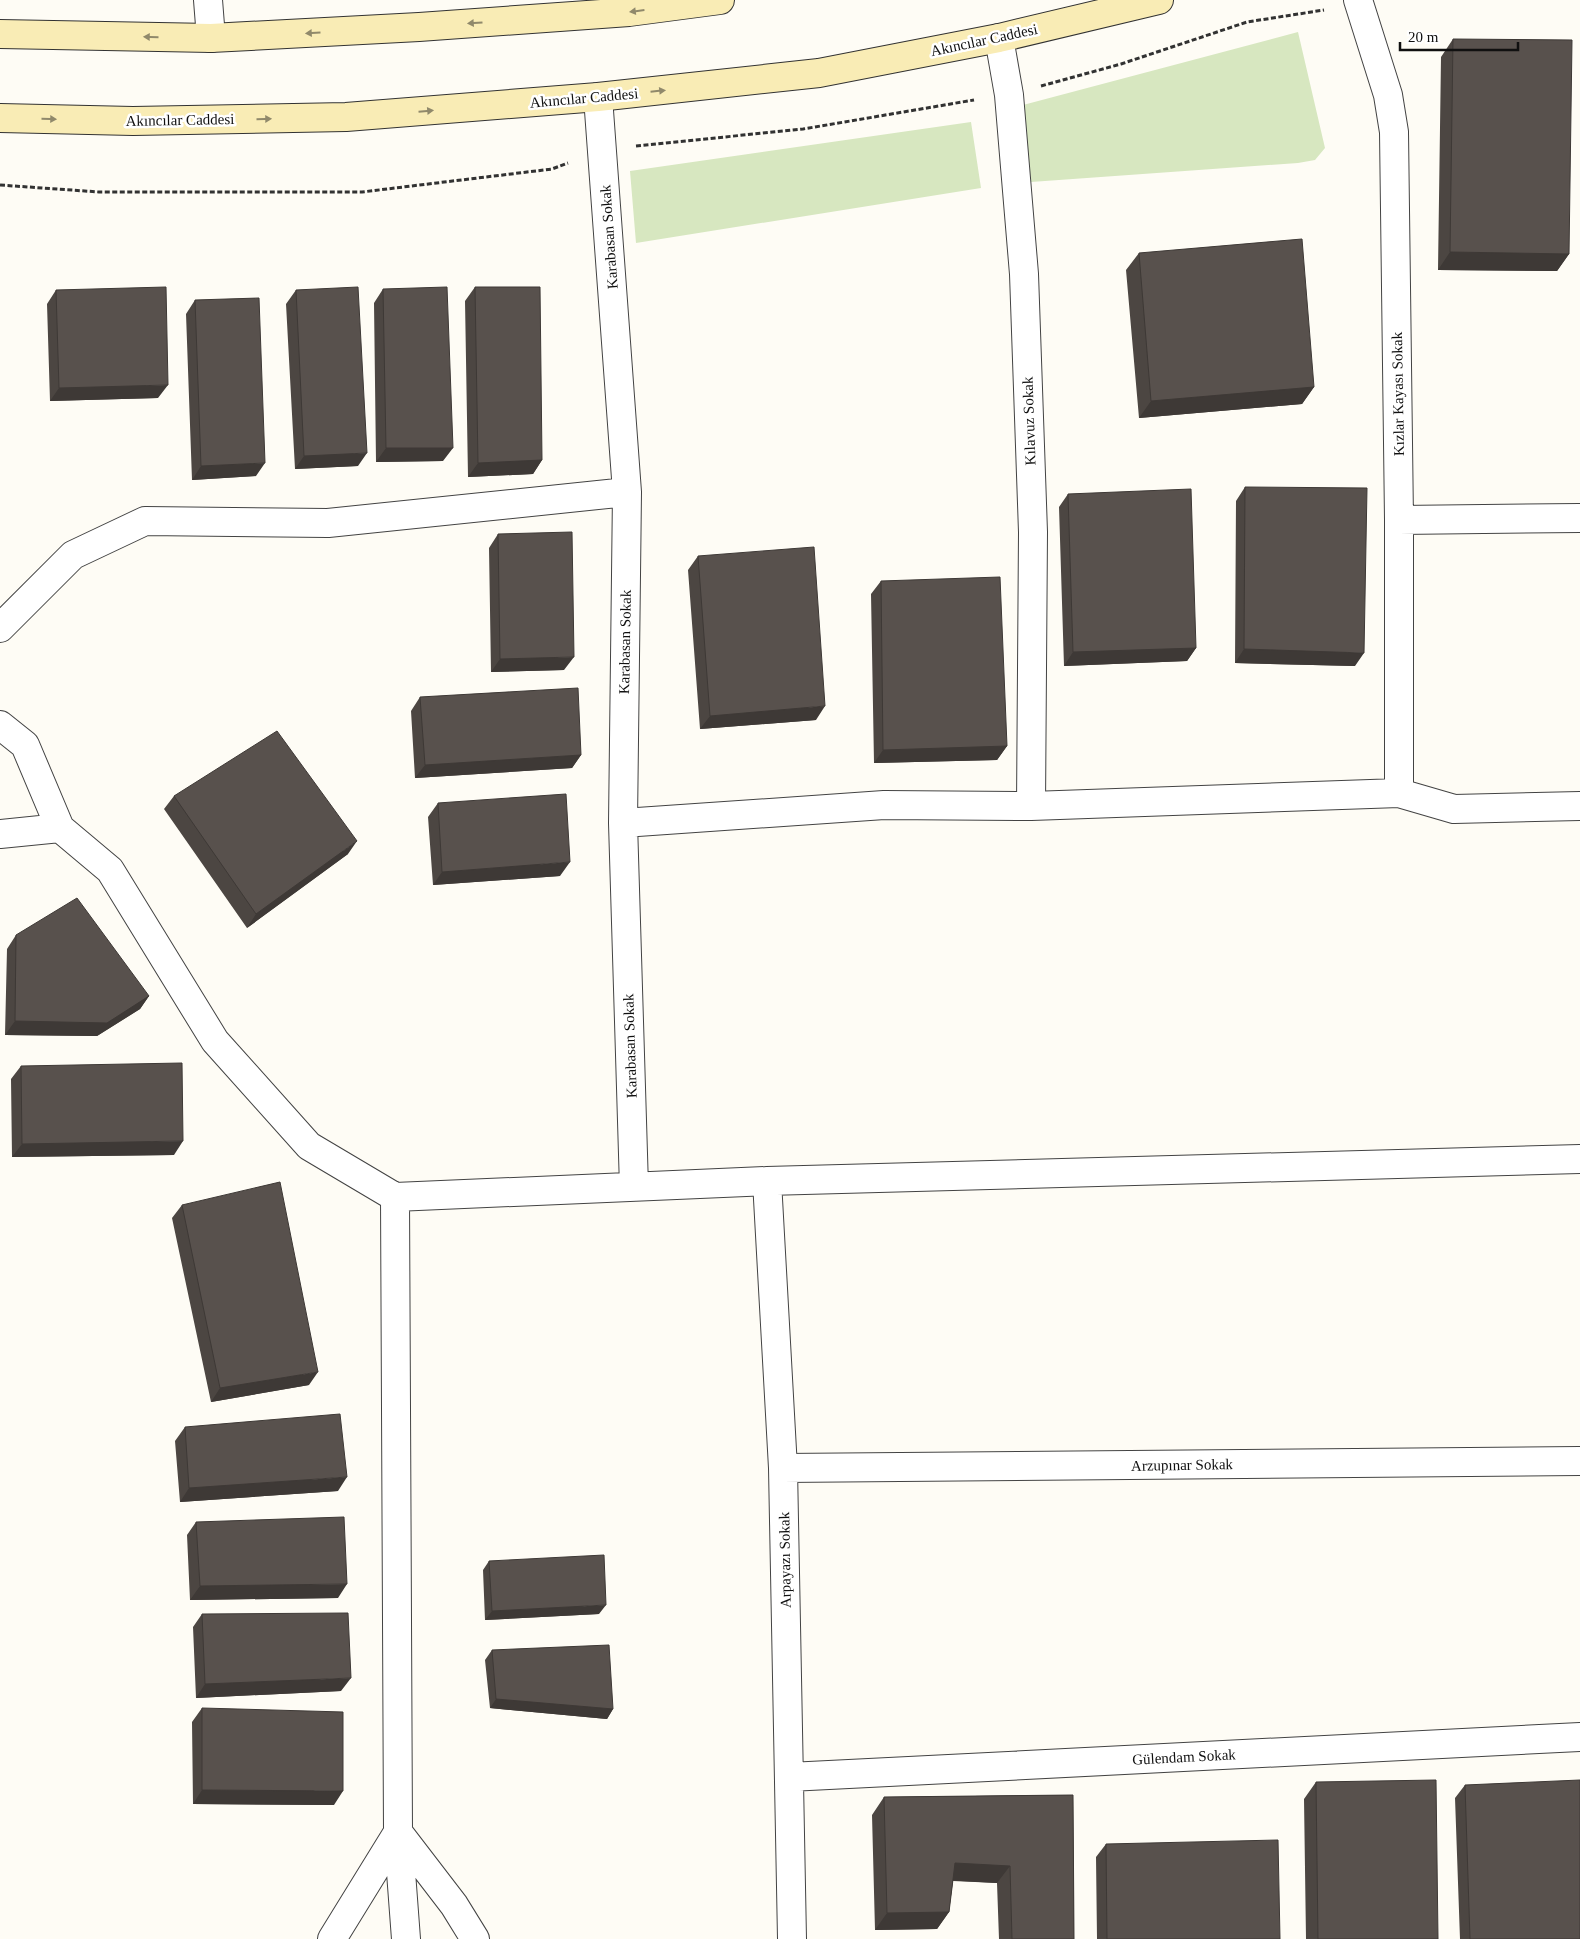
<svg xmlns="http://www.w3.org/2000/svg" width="1580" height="1939" viewBox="0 0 1580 1939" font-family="Georgia,serif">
  <rect width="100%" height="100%" fill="#fefcf5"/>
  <path fill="#d7e7c0" d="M1298 32 1325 148 1315 160 1298 163 1031 182 1023 105Z
    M971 122 981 188 636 243 630 171Z"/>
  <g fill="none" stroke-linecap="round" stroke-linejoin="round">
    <defs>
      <path id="minor" d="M208 0 211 38
        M1358 0 1388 95 1394 132 1399 520V793
        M999 38 1009 95 1024 274 1033 532 1031 806
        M598 97 627 492 623 823 634 1187
        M1399 520 1580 518
        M0 628 73 555 145 521 328 523 627 492
        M0 725 25 745 60 828
        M623 823 884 805 1031 806 1399 793 1454 809 1580 806
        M0 834 60 828 110 870 215 1041 309 1146 395 1197 767 1181 1580 1159
        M767 1181 783 1468 792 1939
        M395 1197 398 1832 406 1939
        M783 1468 1580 1461
        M789 1777 1580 1737
        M332 1939 398 1832 454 1905 475 1939"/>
      <path id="secondary" d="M0 34 211 38 419 27 629 12 720 0
        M0 118 133 121 346 117 598 97 819 73 999 38 1159 0"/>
    </defs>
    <use href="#minor" stroke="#434343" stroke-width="30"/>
    <use href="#secondary" stroke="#323232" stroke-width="30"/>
    <path stroke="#323232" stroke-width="3" stroke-dasharray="5 2.5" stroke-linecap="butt" d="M1041 86 1121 64 1247 22 1324 10
      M636 146 803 129 974 100
      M0 185 99 192H362L552 169 568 163"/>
    <use href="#minor" stroke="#fff" stroke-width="28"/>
    <use href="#secondary" stroke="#f9ecb5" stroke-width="28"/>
  </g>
  <path fill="#4c4642" d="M1453 39 1569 254 1557 271 1438 270 1441 57Z
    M1139 253 1314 387 1302 404 1139 418 1126 270Z
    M475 287 542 460 533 474 468 477 465 301Z
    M383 289 443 461 376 462 374 303Z
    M56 290 158 398 50 401 47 304Z
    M296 290 358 466 295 469 286 304Z
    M195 300 256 476 192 480 186 314Z
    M1245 487 1355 666 1235 663 1236 501Z
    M1068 494 1196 648 1187 661 1064 666 1059 507Z
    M498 534 564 670 491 672 489 548Z
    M698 556 816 720 700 729 688 570Z
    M881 581 1007 746 997 760 874 763 871 594Z
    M420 697 581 755 572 768 415 778 411 711Z
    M174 796 348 854 247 928 164 809Z
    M438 803 560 876 433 885 428 817Z
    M16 935 149 996 140 1009 97 1036 5 1035 7 949Z
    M21 1066 174 1155 12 1157 11 1079Z
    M182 1205 309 1385 211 1402 172 1218Z
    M185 1427 338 1491 180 1502 175 1441Z
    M196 1522 338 1598 190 1600 187 1535Z
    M489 1561 599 1614 485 1620 483 1570Z
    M202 1614 341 1691 196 1698 193 1627Z
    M492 1650 613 1709 607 1719 490 1708 485 1660Z
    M202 1708 334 1805 193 1804 192 1722Z
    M1316 1782 1438 1939H1306L1304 1799Z
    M1465 1785 1580 1939H1460L1455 1798Z
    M1073 1795 1074 1939H999L997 1883 953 1881 949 1912 937 1929 875 1930 872 1815 884 1797Z
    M1106 1844 1280 1939H1097L1096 1857Z"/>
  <path fill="#3e3936" d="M1450 252 1569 254 1557 271 1438 270Z
    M168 385 158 398 50 401 59 388Z
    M1314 387 1302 404 1139 418 1151 401Z
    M386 448H453L443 461 376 462Z
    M367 453 358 466 295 469 304 456Z
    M542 460 533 474 468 477 478 463Z
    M265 463 256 476 192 480 201 466Z
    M1196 648 1187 661 1064 666 1073 652Z
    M1244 649 1364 653 1355 666 1235 663Z
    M574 657 564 670 491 672 500 659Z
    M825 706 816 720 700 729 710 716Z
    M1007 746 997 760 874 763 883 750Z
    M581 755 572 768 415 778 425 765Z
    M357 841 348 854 247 928 256 914Z
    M570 862 560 876 433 885 442 872Z
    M149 996 140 1009 97 1036 5 1035 15 1021Z
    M183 1141 174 1155 12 1157 22 1144Z
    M318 1372 309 1385 211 1402 220 1388Z
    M347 1477 338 1491 180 1502 189 1488Z
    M347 1584 338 1598 190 1600 200 1586Z
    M606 1605 599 1614 485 1620 492 1611Z
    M351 1678 341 1691 196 1698 205 1684Z
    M496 1699 613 1709 607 1719 490 1708Z
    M202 1790 343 1791 334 1805 193 1804Z
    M955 1863 1010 1866 997 1883 943 1880Z
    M949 1912 937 1929 875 1930 887 1913Z"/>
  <path fill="#58514d" stroke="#3e3936" d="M1453 39 1572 40 1569 254 1450 252Z
    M1302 239 1314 387 1151 401 1139 253Z
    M166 287 168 385 59 388 56 290Z
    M358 287 367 453 304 456 296 290Z
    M447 287 453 448H386L383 289Z
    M475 287H540L542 460 478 463Z
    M259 298 265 463 201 466 195 300Z
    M1245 487 1367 488 1364 653 1244 649Z
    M1191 489 1196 648 1073 652 1068 494Z
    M572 532 574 657 500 659 498 534Z
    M814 547 825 706 710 716 698 556Z
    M1000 577 1007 746 883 750 881 581Z
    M578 688 581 755 425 765 420 697Z
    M277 731 357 841 256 914 174 796Z
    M566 794 570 862 442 872 438 803Z
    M77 898 149 996 107 1023 15 1021 16 935Z
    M182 1063 183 1141 22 1144 21 1066Z
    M280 1182 318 1372 220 1388 182 1205Z
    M340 1414 347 1477 189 1488 185 1427Z
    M344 1517 347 1584 200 1586 196 1522Z
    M604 1555 606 1605 492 1611 489 1561Z
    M348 1613 351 1678 205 1684 202 1614Z
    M609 1645 613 1709 496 1699 492 1650Z
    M202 1708 343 1712V1791L202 1790Z
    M1436 1780 1438 1939H1318L1316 1782Z
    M1580 1780V1939H1470L1465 1785Z
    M1073 1795 1074 1939H1012L1010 1866 955 1863 949 1912 887 1913 884 1797Z
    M1278 1840 1280 1939H1107L1106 1844Z"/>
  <defs><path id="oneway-solid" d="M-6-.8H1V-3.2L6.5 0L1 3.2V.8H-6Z" transform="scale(1.25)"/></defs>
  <g fill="#90896b">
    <use href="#oneway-solid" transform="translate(637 11) rotate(173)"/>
    <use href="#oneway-solid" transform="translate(475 23) rotate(176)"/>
    <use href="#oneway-solid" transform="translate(313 33) rotate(177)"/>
    <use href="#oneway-solid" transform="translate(151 37) rotate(-179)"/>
    <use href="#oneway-solid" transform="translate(658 91) rotate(-6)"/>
    <use href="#oneway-solid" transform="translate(426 111) rotate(-5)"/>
    <use href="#oneway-solid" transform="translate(49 119) rotate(1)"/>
    <use href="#oneway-solid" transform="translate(264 119) rotate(-1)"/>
  </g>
  <g text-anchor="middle" stroke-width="5" stroke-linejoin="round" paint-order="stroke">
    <g font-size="15" fill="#101010" stroke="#fff">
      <text transform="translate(984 40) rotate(-12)" y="5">Akıncılar Caddesi</text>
      <text transform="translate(584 98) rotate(-5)" y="5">Akıncılar Caddesi</text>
      <text transform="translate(180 120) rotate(-1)" y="5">Akıncılar Caddesi</text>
      <text transform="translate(609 237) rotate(-94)" y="5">Karabasan Sokak</text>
      <text transform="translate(1398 394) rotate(-91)" y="5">Kızlar Kayası Sokak</text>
      <text transform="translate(1029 421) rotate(-92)" y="5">Kılavuz Sokak</text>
      <text transform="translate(625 642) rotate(-89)" y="5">Karabasan Sokak</text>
      <text transform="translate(630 1046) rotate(-92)" y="5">Karabasan Sokak</text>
      <text transform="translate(1182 1465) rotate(-1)" y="5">Arzupınar Sokak</text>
      <text transform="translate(785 1560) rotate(-91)" y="5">Arpayazı Sokak</text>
      <text transform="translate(1184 1757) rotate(-3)" y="5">Gülendam Sokak</text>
    </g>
  </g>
  <path d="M1400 42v8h118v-8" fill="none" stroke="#101010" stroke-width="2.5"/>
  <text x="1408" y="42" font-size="15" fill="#101010" stroke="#ffffff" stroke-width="4" paint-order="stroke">20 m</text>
</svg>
